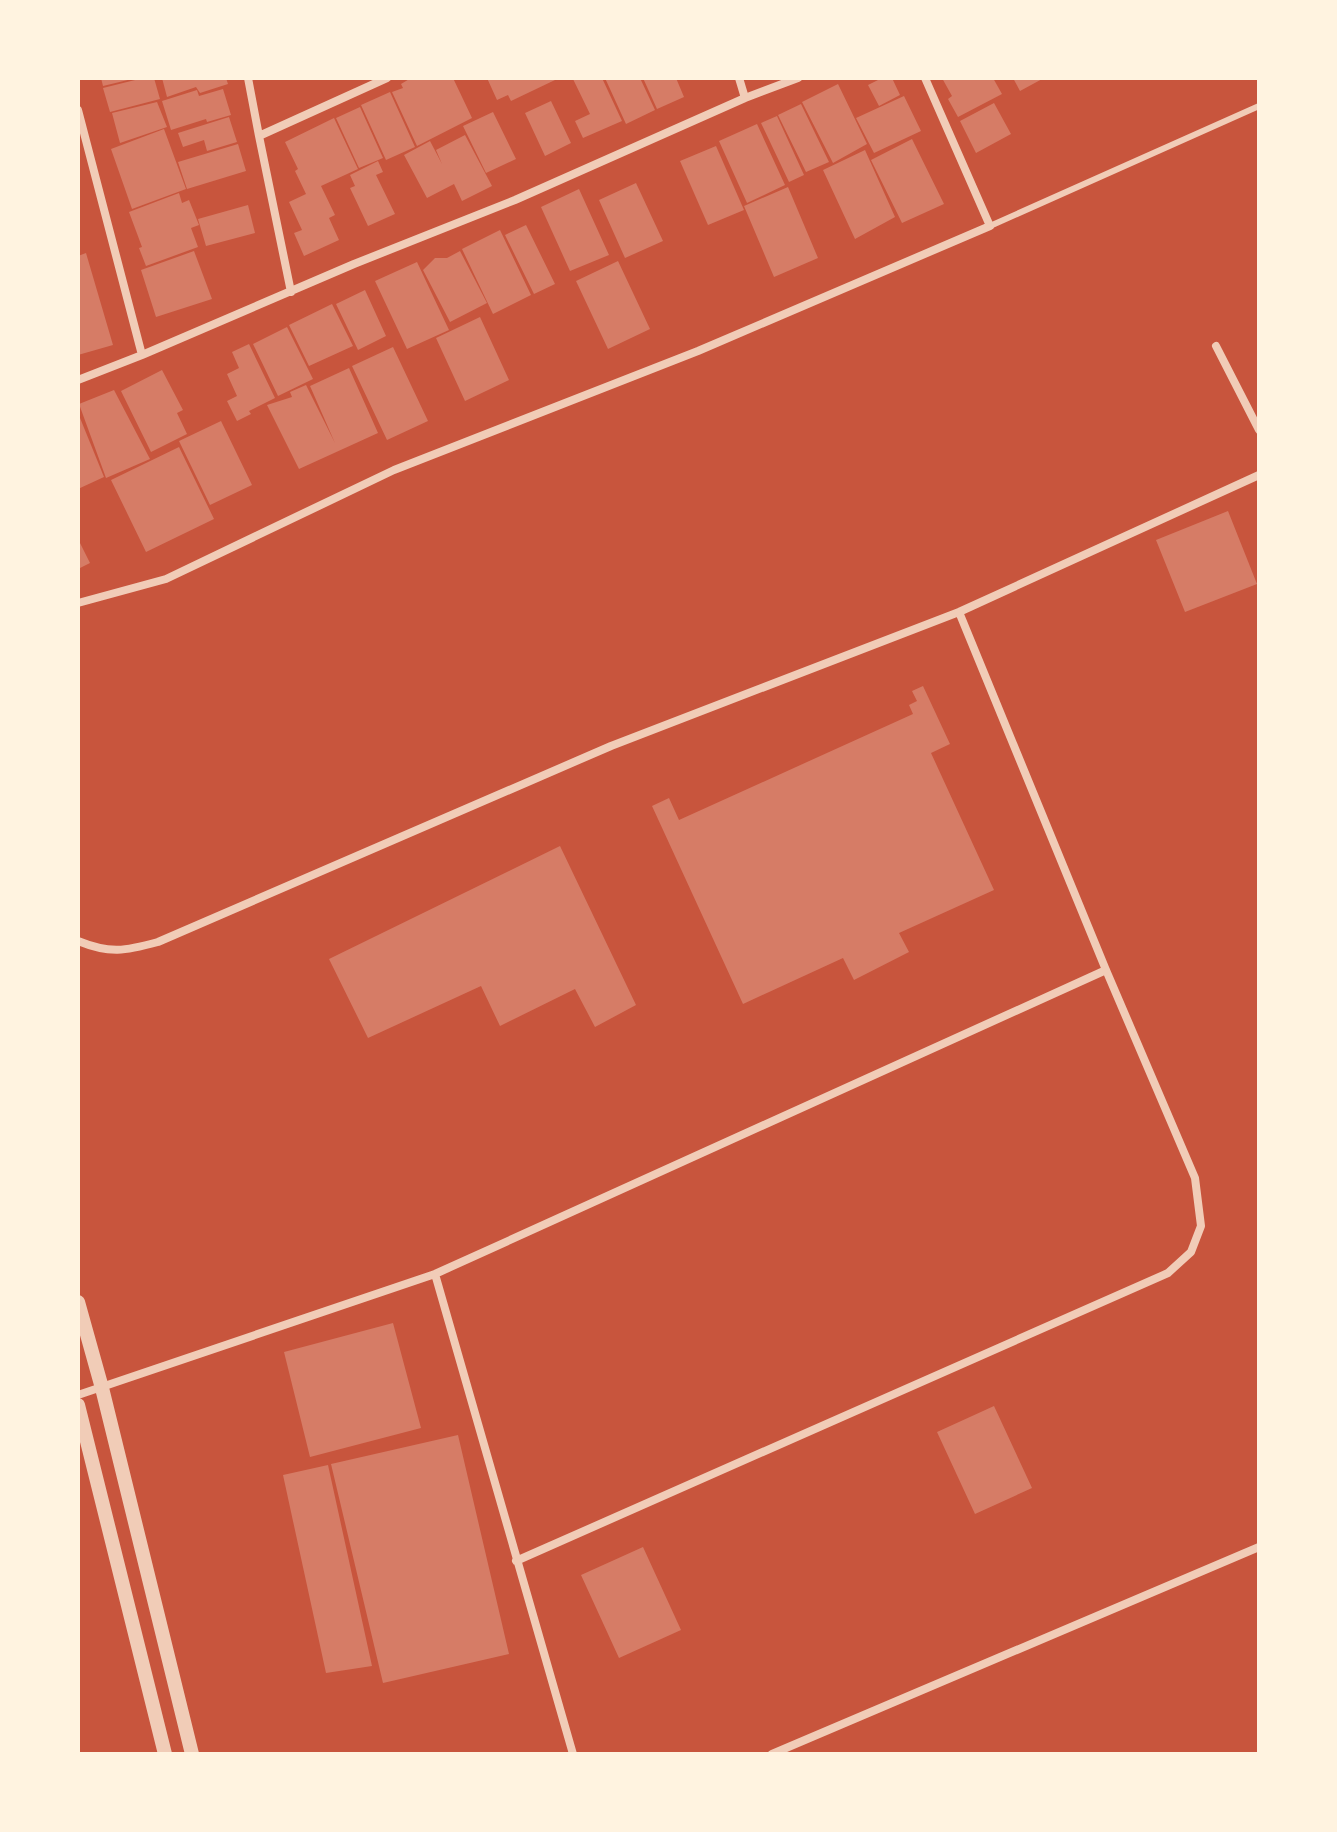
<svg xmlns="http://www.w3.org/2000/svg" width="1337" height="1832" viewBox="0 0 1337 1832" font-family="'Titillium Web',sans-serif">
  <rect width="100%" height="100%" fill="#c8553d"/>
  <path fill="#d67c66" d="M101 78H132V79L103 86Z
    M143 78H154L160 99 110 112 103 88Z
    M162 78H226L228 84 200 93 196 87 167 97Z
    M411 78H453L472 118 417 146 392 92 403 88 401 84Z
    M487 78H554L555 80 511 101 508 95 497 100Z
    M602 78 622 121 583 138 575 121 590 114 573 79Z
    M605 78H640L655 110 626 124Z
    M643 78H676L684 97 657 109Z
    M882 78H892L900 95 879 106 868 85Z
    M942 78H993L1002 94 958 117 948 99 952 96Z
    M1013 78H1044L1020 91Z
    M838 84 867 144 833 163 802 102Z
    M223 89 231 115 207 122 206 119 171 130 162 101 197 90 199 96Z
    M390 92 415 147 386 160 361 105Z
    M904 96 921 131 874 153 856 118Z
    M551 101 571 143 545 156 525 113Z
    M157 102 167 127 120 143 112 113Z
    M994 103 1011 134 976 153 960 121Z
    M801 104 829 162 806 172 778 115Z
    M360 107 383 158 359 168 336 118Z
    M493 112 516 159 486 173 463 126Z
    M777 116 804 175 789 182 761 123Z
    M229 117 237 142 207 151 204 140 183 147 178 133Z
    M334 118 358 169 321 186 335 215 329 218 339 240 304 256 294 233 302 230 289 202 306 194 295 171 298 169 285 142Z
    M757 124 785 185 747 203 719 141Z
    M164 129 186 189 132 209 111 149Z
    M465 135 492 186 462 201 454 184 427 198 404 155 430 141 442 164 436 150Z
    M912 139 944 204 902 223 871 160Z
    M238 144 246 171 187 189 178 162Z
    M716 146 744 210 708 225 680 161Z
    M865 150 895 217 855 239 823 170Z
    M378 161 383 172 376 175 395 214 368 226 350 188 355 186 350 175Z
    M636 183 663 241 625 258 599 200Z
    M788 187 818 258 774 277 744 206Z
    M579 189 609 255 570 271 541 207Z
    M179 193 182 203 189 200 199 225 191 228 198 247 146 266 139 248 142 247 129 212Z
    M248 205 255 233 206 246 198 219Z
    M526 225 555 284 534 294 505 235Z
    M500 230 531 295 493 314 462 249Z
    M194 251 212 299 156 317 141 270Z
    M460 251 487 303 450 322 423 270 435 258H447Z
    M86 253 113 345 78 355V256Z
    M618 261 650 329 608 349 576 281Z
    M417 262 449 330 407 349 375 281Z
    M365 290 386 336 358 350 336 304Z
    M332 304 353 346 309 366 289 325Z
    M480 317 509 380 465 401 436 338Z
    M287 327 313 379 278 396 253 344Z
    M249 344 275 398 249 411 251 414 237 421 227 401 237 396 227 374 239 368 232 352Z
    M393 347 428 421 387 440 352 366Z
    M349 368 378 433 299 469 267 405 292 397 290 392 306 385 335 443 310 386Z
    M162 370 183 410 177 413 187 434 151 452 121 391Z
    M114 390 150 459 106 478 79 404Z
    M78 413 104 477 78 489Z
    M221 421 252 485 210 505 179 441Z
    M179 447 214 519 146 552 111 480Z
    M1228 511 1257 584 1185 612 1156 540Z
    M78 539 90 563 78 569Z
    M923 686 950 744 931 753 994 890 899 933 909 952 854 980 843 958 743 1004 652 806 669 798 679 820 913 714 909 705 917 701 912 691Z
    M560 846 636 1005 595 1027 575 989 500 1026 481 986 368 1038 329 959Z
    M393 1323 421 1428 310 1457 284 1352Z
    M994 1406 1032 1488 975 1514 937 1432Z
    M458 1435 509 1654 383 1683 331 1464Z
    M328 1465 372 1666 326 1673 283 1475Z
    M643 1547 681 1630 619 1658 581 1575Z"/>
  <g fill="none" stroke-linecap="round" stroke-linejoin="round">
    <path stroke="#f1ccb7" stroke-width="6" d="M990 226 1259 106"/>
    <path stroke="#f1ccb7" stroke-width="8" d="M248 78 259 136 387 78
      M739 78 745 98
      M78 110 142 355 354 264 515 200 745 98 798 78
      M259 136 291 292
      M1216 346 1259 430
      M78 380 142 355
      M78 603 166 579 394 470 698 351 990 226 925 78
      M78 941C110 954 125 951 158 942L611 746 959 612 1259 475
      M435 1274 573 1754
      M78 1395 435 1274 1106 970
      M516 1561 1168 1273 1191 1252 1201 1226 1195 1178 1106 970 959 612
      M772 1754 1259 1547"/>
    <path stroke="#f1ccb7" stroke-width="14" d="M78 1302 102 1388 192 1754
      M78 1405 165 1754"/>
  </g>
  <rect width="1337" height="1832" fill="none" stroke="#fff3e0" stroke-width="160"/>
</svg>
